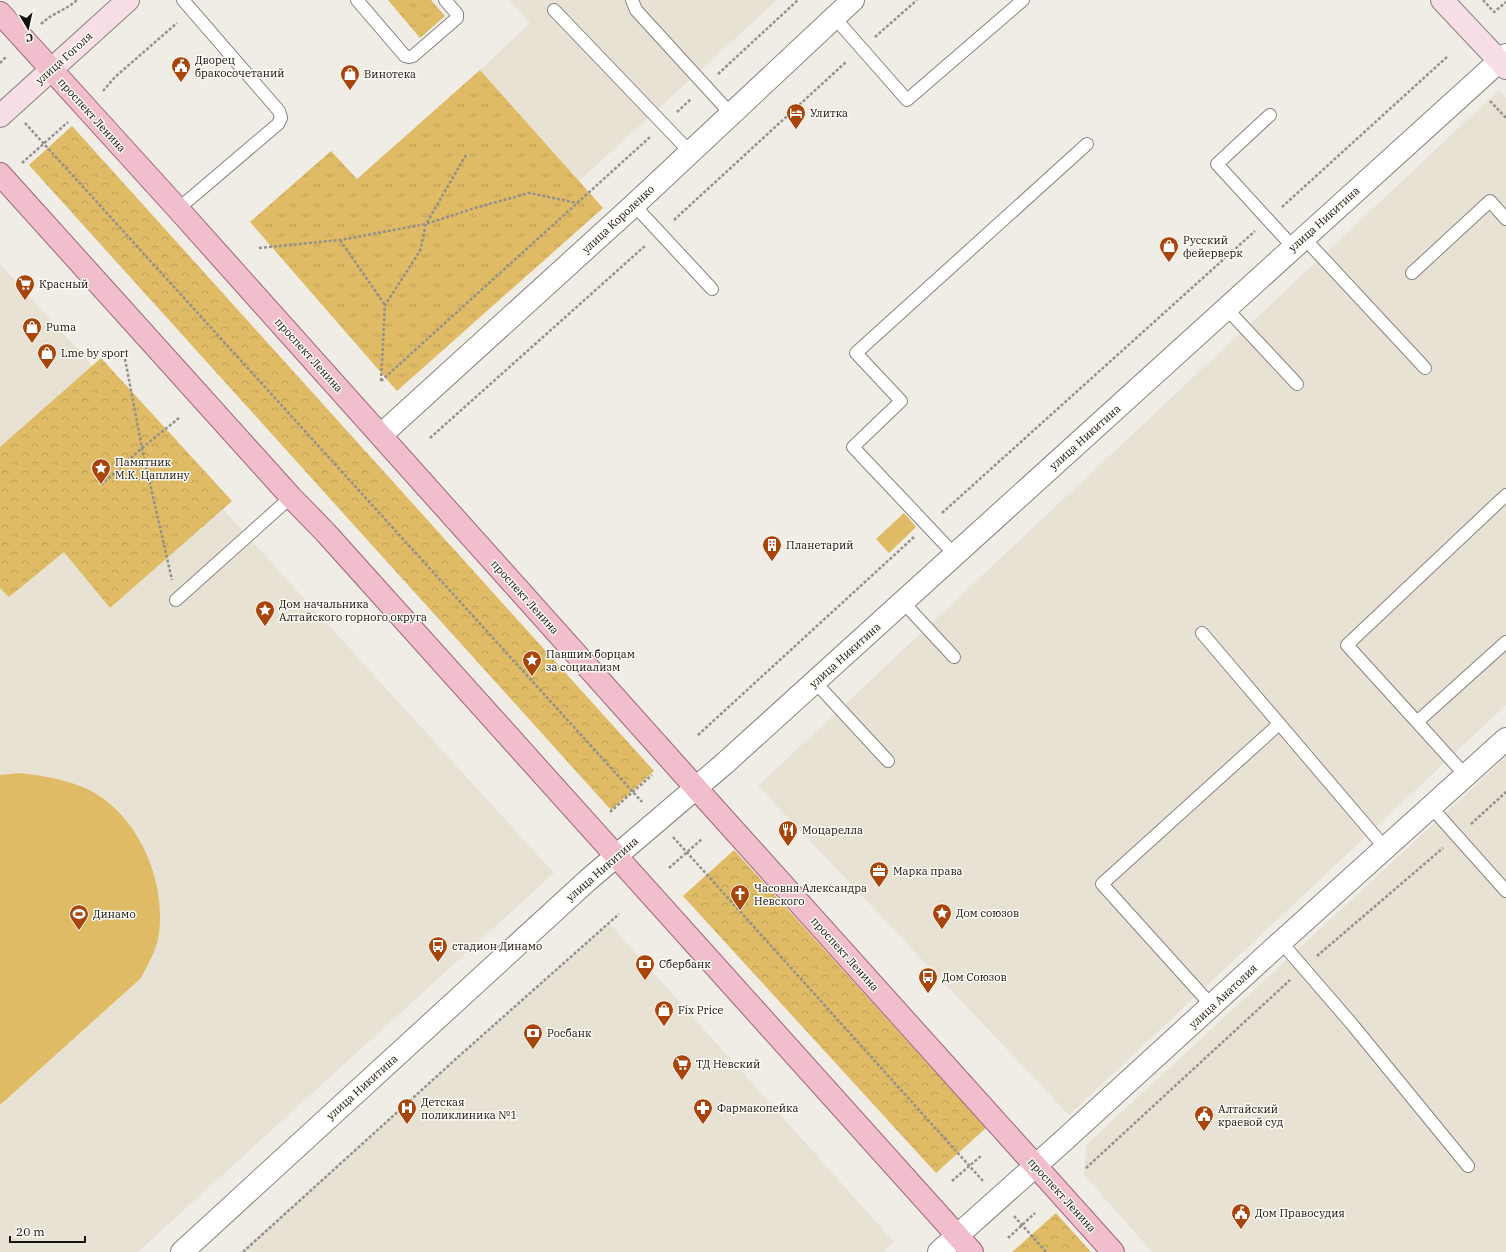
<svg xmlns="http://www.w3.org/2000/svg" width="1506" height="1252" viewBox="0 0 1506 1252" font-family="'IBM Plex Serif',serif">
  <defs>
    <pattern id="forest-crowns" width="20" height="18" patternUnits="userSpaceOnUse"><rect width="20" height="18" fill="#debb64"/><path d="M2 6a3 3 0 1 1 6 0M12 15a3 3 0 1 1 6 0" fill="none" stroke="#bea056"/></pattern>
    <pattern id="park-tufts" width="24" height="20" patternUnits="userSpaceOnUse"><rect width="24" height="20" fill="#debb64"/><path d="M3 7l-1-3M5 7V3M7 7l1-3M15 17l-1-3M17 17v-4M19 17l1-3" fill="none" stroke="#bea056"/></pattern>
  </defs>
  <rect width="100%" height="100%" fill="#f0ede7"/>
  <path fill="#e8e2d4" d="M509 0H777L579 181 480 70 530 23Z
    M1499 90 1506 98V705L1069 1115 758 786Z
    M0 264 554 873 138 1252H0Z
    M1506 757V1252H1152L1084 1175 1086 1145Z
    M609 923 894 1242 883 1252H240Z"/>
  <path fill="#debb64" d="M904 513 916 527 889 553 876 539Z
    M20 773C45 776 71 780 93 792 141 819 168 886 158 939 155 953 147 966 141 978L0 1105V775Z"/>
  <path fill="url(#forest-crowns)" d="M72 126 654 771 611 810 29 165Z
    M101 358 232 501 110 608 64 552 9 597 0 588V447Z
    M734 850 986 1128 936 1173 683 896Z
    M1056 1213 1091 1252H1012Z"/>
  <path fill="url(#park-tufts)" d="M388 0H431L445 16 420 38Z
    M480 70 603 208 397 391 250 222 331 151 357 179Z"/>
  <g fill="none" stroke-linecap="round" stroke-linejoin="round">
    <defs>
      <path id="lane" d="M357 0 405 56 409 57 413 56 457 18V14L445 0
        M632 0 636 10 731 114
        M554 10 690 152
        M834 17 907 100 1023 0
        M1270 115 1217 164 1293 247
        M634 205 712 289
        M178 209 278 124 281 118 279 111 183 0
        M1304 238 1425 368
        M1412 273 1490 201 1506 219
        M1226 308 1297 384
        M955 555 853 447 901 401 856 353 1087 144
        M176 600 291 497
        M903 602 954 657
        M1202 633 1386 849
        M815 682 888 761
        M1417 722 1347 645 1506 495
        M1466 776 1417 722 1506 642
        M1431 807 1506 891
        M1281 942 1351 1023 1468 1166
        M1212 1006 1102 884 1279 724"/>
      <path id="street" d="M381 435 634 205 853 0
        M182 1252 588 880 724 764 1506 55
        M939 1252 1062 1142 1281 942 1506 739"/>
      <path id="secondary" d="M1442 0 1506 68
        M0 116 128 0"/>
      <path id="primary" d="M0 13 178 209 696 788 1113 1252
        M0 174 291 497 326 533 972 1252"/>
    </defs>
    <use href="#lane" stroke="#86847e" stroke-width="14"/>
    <use href="#street" stroke="#86847e" stroke-width="24"/>
    <use href="#secondary" stroke="#86847e" stroke-width="24"/>
    <use href="#primary" stroke="#9d6575" stroke-width="24"/>
    <path stroke="#93918c" stroke-width="2.5" stroke-dasharray="3 2" stroke-linecap="butt" d="M1483 0 1494 12 1506 2
      M41 24C51 14 66 10 77 0
      M875 37 917 0
      M0 63 7 56
      M718 74 798 0
      M103 91 115 77 177 23
      M1490 101 1506 118
      M677 112 691 99
      M25 123 642 802
      M22 163 68 122
      M1282 207 1448 56
      M674 220 847 61
      M340 240 385 305
      M259 248 340 240 426 224 475 208 529 193 577 203
      M125 359 142 448 172 580
      M381 381 650 137
      M381 381 385 305 420 251 426 224 466 155
      M430 438 646 245
      M101 485 142 448 179 418
      M942 513 1255 231
      M698 735 914 537
      M610 812 652 775
      M1471 824 1506 792
      M673 837 983 1181
      M669 868 702 839
      M1317 956 1443 848
      M1086 1168 1290 980
      M952 1181 982 1155
      M1014 1216 1046 1252
      M1008 1238 1035 1213
      M243 1252 458 1057 619 914"/>
    <use href="#lane" stroke="#fff" stroke-width="12"/>
    <use href="#street" stroke="#fff" stroke-width="22"/>
    <use href="#secondary" stroke="#f8dee6" stroke-width="22"/>
    <use href="#primary" stroke="#f1becd" stroke-width="22"/>
  </g>
  <defs>
    <symbol id="civic-pin" viewBox="-11 -11 22 30"><path d="M0 17L-7.5 6A9.5 9.5 0 1 1 7.5 6Z" fill="#a8450c" stroke="#fdfbf4"/><path d="M-.6-6.5H3V-4.5H.6V-3L4-1V1h2V6H-6V1h2V-1L-.6-3ZM-1.2 2.5V6h2.4V2.5Z" fill="#fff"/></symbol>
    <symbol id="shop-pin" viewBox="-11 -11 22 30"><path d="M0 17L-7.5 6A9.5 9.5 0 1 1 7.5 6Z" fill="#a8450c" stroke="#fdfbf4"/><path d="M-5-2.5h2.3a2.7 3.5 0 0 1 5.4 0H5L5.5 6h-11ZM-1.5-2.5h3a1.5 2.3 0 0 0-3 0Z" fill="#fff"/></symbol>
    <symbol id="hotel-pin" viewBox="-11 -11 22 30"><path d="M0 17L-7.5 6A9.5 9.5 0 1 1 7.5 6Z" fill="#a8450c" stroke="#fdfbf4"/><path d="M-6-4.5h1.5V1H6V5H4.5V3h-9V5H-6ZM-4 0a1.8 1.8 0 1 1 3.6 0ZM.5 0V-2.5h3Q6-2.5 6 0Z" fill="#fff"/></symbol>
    <symbol id="supermarket-pin" viewBox="-11 -11 22 30"><path d="M0 17L-7.5 6A9.5 9.5 0 1 1 7.5 6Z" fill="#a8450c" stroke="#fdfbf4"/><path d="M-6-5.5h2.5l.6 2H6L4.5 2H-2.5L-4.4-4H-6ZM-1.5 3.2a1.3 1.3 0 1 0 .1 0ZM3 3.2a1.3 1.3 0 1 0 .1 0Z" fill="#fff"/></symbol>
    <symbol id="sight-pin" viewBox="-11 -11 22 30"><path d="M0 17L-7.5 6A9.5 9.5 0 1 1 7.5 6Z" fill="#a8450c" stroke="#fdfbf4"/><path d="M0-6L1.8-2.2L6-1.7L2.9 1.2L3.7 5.4L0 3.3L-3.7 5.4L-2.9 1.2L-6-1.7L-1.8-2.2Z" fill="#fff"/></symbol>
    <symbol id="building-pin" viewBox="-11 -11 22 30"><path d="M0 17L-7.5 6A9.5 9.5 0 1 1 7.5 6Z" fill="#a8450c" stroke="#fdfbf4"/><path d="M-4-6H4V6H1V3H-1V6H-4ZM-2.5-4.3h1.7v1.8h-1.7ZM.8-4.3h1.7v1.8H.8ZM-2.5-1h1.7V.8h-1.7ZM.8-1h1.7V.8H.8Z" fill="#fff"/></symbol>
    <symbol id="restaurant-pin" viewBox="-11 -11 22 30"><path d="M0 17L-7.5 6A9.5 9.5 0 1 1 7.5 6Z" fill="#a8450c" stroke="#fdfbf4"/><path d="M-5-6h1v4h1v-4h1v4h1v-4h1v5L-1.5 .5V6h-2V.5L-5-1ZM5-6V6H3V1.5H1.5Q1.5-4 5-6Z" fill="#fff"/></symbol>
    <symbol id="office-pin" viewBox="-11 -11 22 30"><path d="M0 17L-7.5 6A9.5 9.5 0 1 1 7.5 6Z" fill="#a8450c" stroke="#fdfbf4"/><path d="M-6-3h4V-5.5h4V-3h4V5H-6ZM-1-4.5V-3h2v-1.5ZM-6 0V1H6V0Z" fill="#fff"/></symbol>
    <symbol id="church-pin" viewBox="-11 -11 22 30"><path d="M0 17L-7.5 6A9.5 9.5 0 1 1 7.5 6Z" fill="#a8450c" stroke="#fdfbf4"/><path d="M-1.2-6h2.4v3.5h3.3v2.4h-3.3V6h-2.4V-.1h-3.3v-2.4h3.3Z" fill="#fff"/></symbol>
    <symbol id="stadium-pin" viewBox="-11 -11 22 30"><path d="M0 17L-7.5 6A9.5 9.5 0 1 1 7.5 6Z" fill="#a8450c" stroke="#fdfbf4"/><path d="M0-5a6.5 5 0 1 0 0 10a6.5 5 0 1 0 0-10ZM-3.5-1.8h7v3.6h-7Z" fill="#fff"/></symbol>
    <symbol id="bus-pin" viewBox="-11 -11 22 30"><path d="M0 17L-7.5 6A9.5 9.5 0 1 1 7.5 6Z" fill="#a8450c" stroke="#fdfbf4"/><path d="M-5-6H5V4H4V6H2V4H-2V6H-4V4H-5ZM-3.5-4V0h7V-4ZM-3.5 1.2v1.5H-2V1.2ZM2 1.2v1.5H3.5V1.2Z" fill="#fff"/></symbol>
    <symbol id="bank-pin" viewBox="-11 -11 22 30"><path d="M0 17L-7.5 6A9.5 9.5 0 1 1 7.5 6Z" fill="#a8450c" stroke="#fdfbf4"/><path d="M-6-4H6V4H-6ZM0-2.3a2.3 2.3 0 1 0 0 4.6a2.3 2.3 0 1 0 0-4.6Z" fill="#fff"/></symbol>
    <symbol id="hospital-pin" viewBox="-11 -11 22 30"><path d="M0 17L-7.5 6A9.5 9.5 0 1 1 7.5 6Z" fill="#a8450c" stroke="#fdfbf4"/><path d="M-5-5h3v3.5h4V-5h3V5h-3V1.5h-4V5h-3Z" fill="#fff"/></symbol>
    <symbol id="pharmacy-pin" viewBox="-11 -11 22 30"><path d="M0 17L-7.5 6A9.5 9.5 0 1 1 7.5 6Z" fill="#a8450c" stroke="#fdfbf4"/><path d="M-2-6h4v4h4v4h-4v4h-4v-4h-4v-4h4Z" fill="#fff"/></symbol>
  </defs>
  <g fill-rule="evenodd">
    <use href="#civic-pin" x="170" y="55" width="22" height="30"/>
    <use href="#shop-pin" x="339" y="63" width="22" height="30"/>
    <use href="#hotel-pin" x="785" y="102" width="22" height="30"/>
    <use href="#shop-pin" x="1158" y="235" width="22" height="30"/>
    <use href="#supermarket-pin" x="14" y="273" width="22" height="30"/>
    <use href="#shop-pin" x="21" y="316" width="22" height="30"/>
    <use href="#shop-pin" x="36" y="342" width="22" height="30"/>
    <use href="#sight-pin" x="90" y="457" width="22" height="30"/>
    <use href="#building-pin" x="761" y="534" width="22" height="30"/>
    <use href="#sight-pin" x="254" y="599" width="22" height="30"/>
    <use href="#sight-pin" x="521" y="649" width="22" height="30"/>
    <use href="#restaurant-pin" x="777" y="819" width="22" height="30"/>
    <use href="#office-pin" x="868" y="860" width="22" height="30"/>
    <use href="#church-pin" x="729" y="883" width="22" height="30"/>
    <use href="#sight-pin" x="931" y="902" width="22" height="30"/>
    <use href="#stadium-pin" x="68" y="903" width="22" height="30"/>
    <use href="#bus-pin" x="427" y="935" width="22" height="30"/>
    <use href="#bank-pin" x="634" y="953" width="22" height="30"/>
    <use href="#bus-pin" x="917" y="966" width="22" height="30"/>
    <use href="#shop-pin" x="653" y="999" width="22" height="30"/>
    <use href="#bank-pin" x="522" y="1022" width="22" height="30"/>
    <use href="#supermarket-pin" x="671" y="1053" width="22" height="30"/>
    <use href="#hospital-pin" x="396" y="1097" width="22" height="30"/>
    <use href="#pharmacy-pin" x="692" y="1097" width="22" height="30"/>
    <use href="#civic-pin" x="1193" y="1104" width="22" height="30"/>
    <use href="#civic-pin" x="1230" y="1202" width="22" height="30"/>
  </g>
  <g text-anchor="middle" stroke-width="3" stroke-linejoin="round" paint-order="stroke">
    <g font-size="11" fill="#131210" stroke="#fdfbf4">
      <text transform="translate(64 58) rotate(-42)" y="4">улица Гоголя</text>
      <text transform="translate(92 115) rotate(48)" y="4">проспект Ленина</text>
      <text transform="translate(618 219) rotate(-43)" y="4">улица Короленко</text>
      <text transform="translate(1324 219) rotate(-42)" y="4">улица Никитина</text>
      <text transform="translate(309 355) rotate(48)" y="4">проспект Ленина</text>
      <text transform="translate(1085 437) rotate(-42)" y="4">улица Никитина</text>
      <text transform="translate(525 597) rotate(48)" y="4">проспект Ленина</text>
      <text transform="translate(845 655) rotate(-42)" y="4">улица Никитина</text>
      <text transform="translate(602 869) rotate(-41)" y="4">улица Никитина</text>
      <text transform="translate(845 954) rotate(48)" y="4">проспект Ленина</text>
      <text transform="translate(1223 996) rotate(-43)" y="4">улица Анатолия</text>
      <text transform="translate(362 1087) rotate(-42)" y="4">улица Никитина</text>
      <text transform="translate(1062 1195) rotate(48)" y="4">проспект Ленина</text>
    </g>
    <g font-size="11" fill="#131210" stroke="#fdfbf4" text-anchor="start">
      <text x="195" y="64">Дворец<tspan x="195" dy="13">бракосочетаний</tspan></text>
      <text x="364" y="78">Винотека</text>
      <text x="810" y="117">Улитка</text>
      <text x="1183" y="244">Русский<tspan x="1183" dy="13">фейерверк</tspan></text>
      <text x="39" y="288">Красный</text>
      <text x="46" y="331">Puma</text>
      <text x="61" y="357">Lme by sport</text>
      <text x="115" y="466">Памятник<tspan x="115" dy="13">М.К. Цаплину</tspan></text>
      <text x="786" y="549">Планетарий</text>
      <text x="279" y="608">Дом начальника<tspan x="279" dy="13">Алтайского горного округа</tspan></text>
      <text x="546" y="658">Павшим борцам<tspan x="546" dy="13">за социализм</tspan></text>
      <text x="802" y="834">Моцарелла</text>
      <text x="893" y="875">Марка права</text>
      <text x="754" y="892">Часовня Александра<tspan x="754" dy="13">Невского</tspan></text>
      <text x="956" y="917">Дом союзов</text>
      <text x="93" y="918">Динамо</text>
      <text x="452" y="950">стадион Динамо</text>
      <text x="659" y="968">Сбербанк</text>
      <text x="942" y="981">Дом Союзов</text>
      <text x="678" y="1014">Fix Price</text>
      <text x="547" y="1037">Росбанк</text>
      <text x="696" y="1068">ТД Невский</text>
      <text x="421" y="1106">Детская<tspan x="421" dy="13">поликлиника №1</tspan></text>
      <text x="717" y="1112">Фармакопейка</text>
      <text x="1218" y="1113">Алтайский<tspan x="1218" dy="13">краевой суд</tspan></text>
      <text x="1255" y="1217">Дом Правосудия</text>
    </g>
  </g>
  <g transform="translate(28 28) rotate(171)" stroke="#fdfbf4" stroke-width="3" paint-order="stroke">
  <path d="M0-3L7 15L0 10L-7 15Z" fill="#131210"/>
  <text y="-6" font-size="11" font-weight="bold" text-anchor="middle" fill="#131210">С</text>
  </g>
  <path d="M10 1236v6h75v-6" fill="none" stroke="#131210" stroke-width="2"/>
  <text x="16" y="1236" font-size="12" fill="#131210" stroke="#fdfbf4" stroke-width="3" paint-order="stroke">20 m</text>
</svg>
